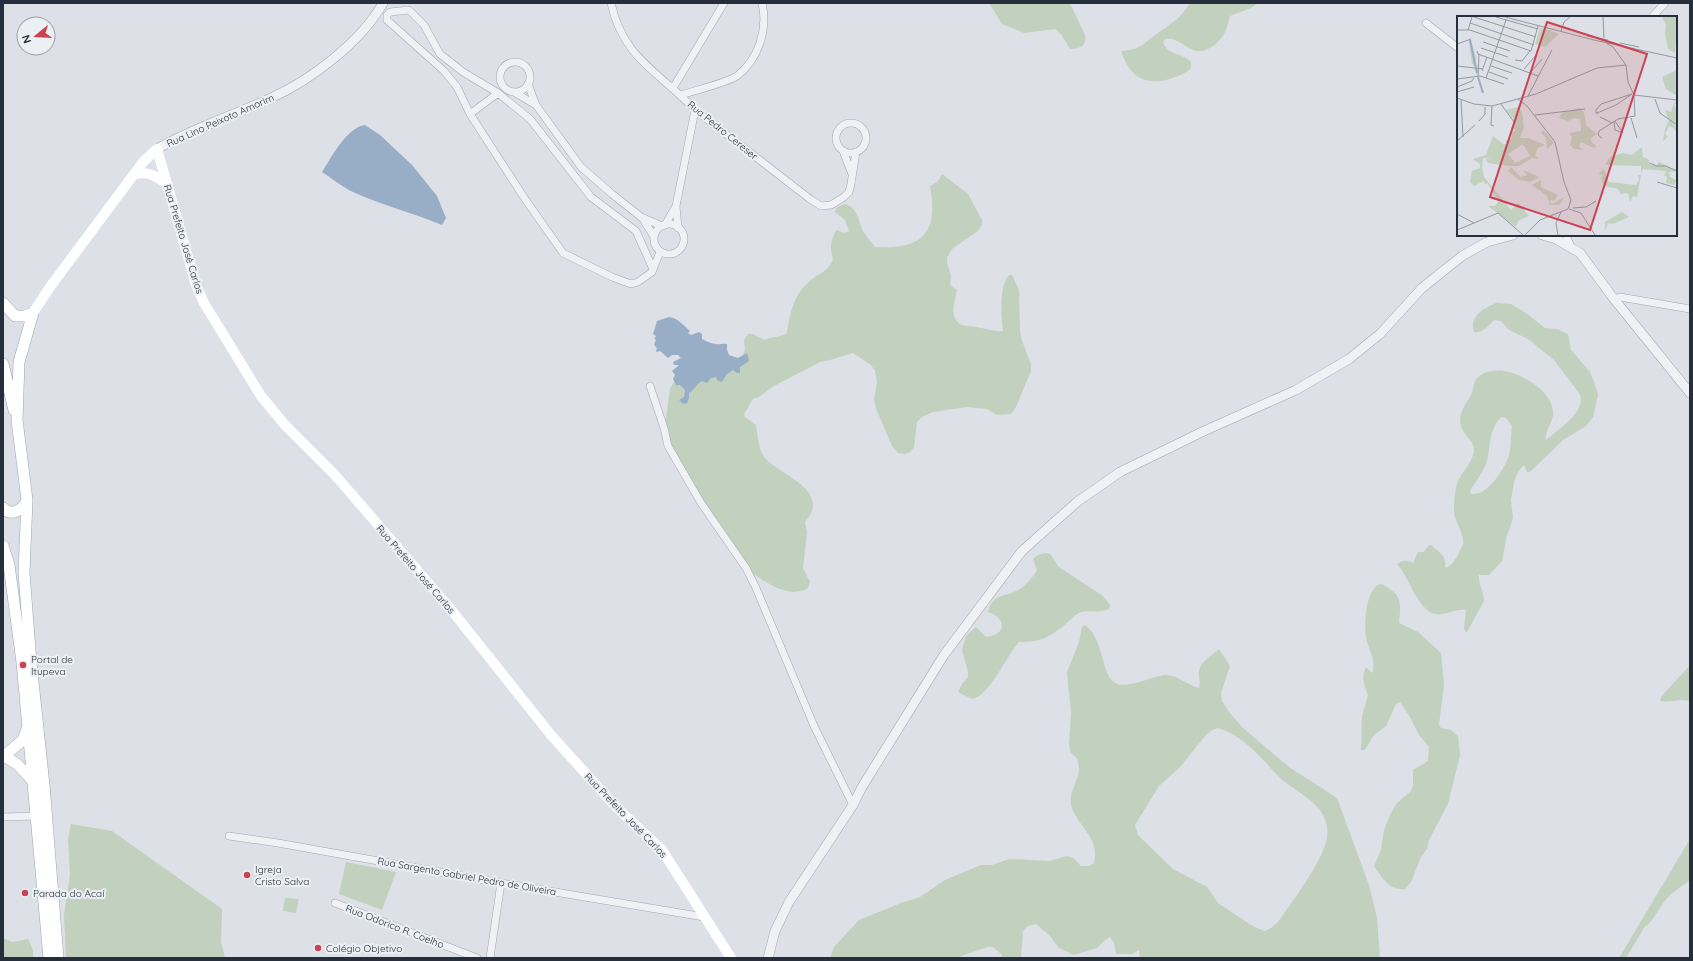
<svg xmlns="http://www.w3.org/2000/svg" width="1693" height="961" viewBox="0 0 1693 961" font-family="Quicksand,sans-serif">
  <rect width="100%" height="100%" fill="#dde0e6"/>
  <path fill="#c2d0be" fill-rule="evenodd" d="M989 3H1070L1085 35C1087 45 1080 49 1070 49L1061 34 1055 29 1024 33 1002 24Z
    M1190 3H1258L1251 8 1230 16C1228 22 1227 29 1224 34 1219 43 1205 55 1193 50 1184 46 1176 37 1165 39L1163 43C1170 57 1182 52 1191 62V68C1184 75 1175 77 1166 80 1141 85 1129 74 1121 51 1141 50 1143 43 1158 33 1172 23 1180 19 1190 3Z
    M942 174 968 194 982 220V225L978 231 953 248 947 257V263L951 276 950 285 957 290C955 301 948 319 962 325 968 327 975 326 981 328 989 329 995 332 1003 331 1001 316 999 287 1009 275H1012L1019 290 1020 331 1022 341 1031 364V371L1015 409 1011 414 997 415 987 409 967 407 933 412 922 417 917 422 914 447 910 452 905 454 898 453 892 446 877 411 874 400 877 382 875 371 871 365 853 353 830 360 820 362 774 386 759 397 753 399 744 414 745 417 756 425C758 436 758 449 765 458 779 475 833 490 805 522L807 532 803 568 810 582 808 588 802 591 792 592 779 589 764 581 751 572 732 541 711 517 664 433 670 389 673 383 678 381 741 361 745 349 744 340 748 334H753L764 340C772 336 780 338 787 333 790 313 794 293 811 280 818 274 828 271 832 262 834 258 831 254 831 250 830 244 833 237 835 232L837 230 844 233 849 231 845 220 835 212 837 207 845 204C858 208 858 220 863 231 866 236 871 242 875 247 922 250 939 233 930 186L938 181Z
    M1496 303 1511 304 1526 313 1545 328 1557 329 1568 334 1571 350 1590 372 1596 387 1598 395 1593 417 1586 426 1563 440 1530 472H1527L1524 465 1518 472 1514 482 1511 500 1513 518 1506 539 1502 561 1489 575H1479C1478 584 1484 592 1484 601L1467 632H1466L1464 628 1466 610C1455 608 1446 616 1435 614 1418 610 1409 577 1397 564 1403 560 1406 560 1413 563L1418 552H1424L1428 546 1431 545C1439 552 1447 556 1445 567L1446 568C1451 566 1455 560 1458 555 1459 551 1462 547 1463 544 1465 532 1453 521 1454 509 1454 500 1455 487 1459 479 1463 471 1474 460 1474 450 1474 441 1465 436 1462 429 1456 414 1466 405 1472 393 1473 390 1473 387 1474 384 1476 376 1484 372 1492 371 1496 371 1501 370 1504 371 1523 374 1554 392 1553 414 1553 423 1544 432 1546 440 1559 429 1588 411 1579 393L1554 360 1528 339 1509 330 1501 321 1494 320C1488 326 1482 334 1474 332 1469 316 1483 309 1496 303ZM1501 417 1506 418 1512 426C1511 434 1511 443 1510 451 1507 466 1488 497 1471 494L1470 491C1475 482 1484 471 1487 461 1491 444 1488 432 1501 417Z
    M1045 553 1050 554 1059 567 1103 596 1110 605 1109 609C1098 614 1087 609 1079 613 1075 615 1070 620 1067 623 1048 638 1042 642 1019 642 1007 655 991 692 975 698 970 700 963 694 958 692L962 684 968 677V672L962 650 966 636 976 627 986 637C1007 635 1007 618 988 612 992 593 1007 597 1020 589 1026 585 1034 576 1037 570L1033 559 1038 555Z
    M1379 584C1384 584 1387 587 1391 590 1403 598 1400 611 1399 623L1418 632 1441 653 1444 685 1439 725 1441 728 1451 730 1458 736 1460 755 1448 804 1429 840 1427 849 1421 857 1411 882 1405 889C1389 891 1382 877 1374 866L1381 850 1384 830 1390 815 1396 804 1411 791 1413 785V770L1428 761 1429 747 1419 735 1411 719 1400 702 1396 704 1386 726 1373 736 1365 750H1361L1362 716 1368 695C1364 685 1361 678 1366 667L1372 673C1377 659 1368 650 1366 637 1364 623 1366 591 1379 584Z
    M1085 625C1104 639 1101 673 1114 682 1124 691 1152 676 1165 675 1178 675 1187 685 1199 688 1201 682 1198 677 1199 671 1200 662 1212 655 1219 649L1230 666 1221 693 1222 701 1229 712 1243 728 1289 767 1337 798 1369 885 1377 918 1380 958H1140L1139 950 1132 954H1116L1114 943 1110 937 1106 939 1097 948 1074 955 1059 948 1050 936 1036 924 1028 926 1023 931 1021 958H1003L1001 954 993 947H987L956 958H830L834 947 859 920 901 903 920 897 945 880 981 865H992L1009 859 1049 861 1067 856 1073 858 1081 866H1089L1094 863C1101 837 1075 825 1071 804 1069 792 1078 781 1079 770 1079 766 1078 762 1077 758L1071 753 1069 745 1071 712 1067 672 1079 642 1082 627ZM1218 728C1243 735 1261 758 1279 777 1291 788 1307 795 1317 807 1325 815 1329 827 1327 838 1323 861 1292 902 1278 922L1271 928 1265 931 1254 927 1218 903 1207 887 1173 869 1144 841 1138 835 1135 825 1159 786 1180 767 1206 735 1212 730Z
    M1690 665V701C1679 698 1671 703 1660 701L1661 697Z
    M71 824 112 831 222 909 221 942 225 958H66L64 915 70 875 68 839Z
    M1690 839V880L1671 894 1664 902 1652 920 1644 928 1626 958H1619Z
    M346 862 396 872 382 910 339 894Z
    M285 898 299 899 296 913 283 911Z
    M3 938 13 942 28 939 33 950V958H3Z"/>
  <path fill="#98adc6" d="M365 125 380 135 412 165 437 196 446 218 442 225C413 213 382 205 353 192 342 187 332 178 322 172 331 158 347 127 365 125Z
    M669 317C678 318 683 325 690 331L688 333 691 335 699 332 702 334V339C706 341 712 344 716 344 720 345 723 343 727 344V350L729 355 738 358 747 353 749 361 740 367V373H737L733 370 726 375 722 382 718 381 716 377 711 378 707 383 702 381C696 384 695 390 689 393V398L687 403 683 404 679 400 684 397 685 390 680 385H676L673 379 675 375 672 371 679 365H674L673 362 681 358 678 355H672L668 358 660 351 656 352 657 348 654 345 656 340 654 339 656 336 653 334 657 321Z"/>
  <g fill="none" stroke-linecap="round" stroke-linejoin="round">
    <defs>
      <path id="minor" d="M611 3C623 59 660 72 695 110L810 199 821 206 831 205 844 197 849 192 851 184 856 152
        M1652 17 1665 3
        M1426 23 1458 48
        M500 77a15 15 0 1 1 30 0a15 15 0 1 1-30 0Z
        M528 84 536 105 581 167 612 194 641 217 662 226
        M673 88 724 3
        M514 92 536 105
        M681 95C693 91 729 82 737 76 759 59 768 29 762 3
        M470 114 498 93
        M836 138a15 15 0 1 1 30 0a15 15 0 1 1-30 0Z
        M843 151 852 174
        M643 219 654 237
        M654 239a15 15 0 1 1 30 0a15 15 0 1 1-30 0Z
        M665 225 676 206
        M678 228 676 206 695 110
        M1566 235 1571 247
        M653 269 636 231 591 197 530 119 498 93 463 72 440 54 424 25 409 10 390 12 387 15V20L444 71 457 87 470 114 525 199 563 253 612 277 631 284 638 282 652 272 660 252
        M1614 299 1620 297 1690 309
        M650 386 664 428 668 446 701 503 746 568 756 588 814 726 853 805
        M3 817 36 816
        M229 836 278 843 501 883 704 917
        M335 903 477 958
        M490 958 501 883"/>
      <path id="tertiary" d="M157 149C193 128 233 116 271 98 311 80 361 42 383 3
        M1542 235 1556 239 1580 253 1614 299 1690 393
        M768 958 775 931 789 902 853 805 862 787 944 655 1022 551 1077 502 1120 472 1204 431 1296 390 1349 359 1380 334 1422 288 1462 256 1487 242 1513 235"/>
      <path id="primary" d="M3 303 15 316H25L33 313
        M33 313 19 362 17 420 27 500 24 573 31 663 44 785 58 958
        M3 364 14 410
        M3 508C11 517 23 510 27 500
        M3 546 9 565 22 662 49 958
        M27 729 23 740 4 756 17 764 33 781"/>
    </defs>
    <use href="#minor" stroke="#a2a7b0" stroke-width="8"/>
    <use href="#tertiary" stroke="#a2a7b0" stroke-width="10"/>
    <use href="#primary" stroke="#9ca4b2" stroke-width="12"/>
    <use href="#minor" stroke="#eff1f5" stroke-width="7"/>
    <use href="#tertiary" stroke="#eff1f5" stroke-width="9"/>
    <path stroke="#fff" stroke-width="10" d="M134 174C149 171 156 176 168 185
      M33 313 50 287 143 162 157 149 196 285 204 303 261 396 285 425 335 475 449 607 551 735 615 806 662 850 731 958"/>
    <use href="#primary" stroke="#fff" stroke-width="11"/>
  </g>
  <g fill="#cb4252" stroke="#eceff4" stroke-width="1.5">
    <circle cx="23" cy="665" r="4"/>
    <circle cx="247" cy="875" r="4"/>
    <circle cx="25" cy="893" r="4"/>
    <circle cx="318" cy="948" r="4"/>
  </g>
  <g text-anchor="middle" stroke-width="4" stroke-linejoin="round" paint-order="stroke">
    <g font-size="10" fill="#262e3c" stroke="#eceff4">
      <text transform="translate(220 120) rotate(-24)" y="4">Rua Lino Peixoto Amorim</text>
      <text transform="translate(723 130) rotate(39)" y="4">Rua Pedro Cereser</text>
      <text transform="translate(184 239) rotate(73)" y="4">Rua Prefeito José Carlos</text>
      <text transform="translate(416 569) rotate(49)" y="4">Rua Prefeito José Carlos</text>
      <text transform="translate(626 815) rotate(46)" y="4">Rua Prefeito José Carlos</text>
      <text transform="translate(467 876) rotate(10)" y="4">Rua Sargento Gabriel Pedro de Oliveira</text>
      <text transform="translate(395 926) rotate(21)" y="4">Rua Odorico R. Coelho</text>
    </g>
    <g font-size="10" fill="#262e3c" stroke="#eceff4" text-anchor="start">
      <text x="31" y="663">Portal de<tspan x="31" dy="12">Itupeva</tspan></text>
      <text x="255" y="873">Igreja<tspan x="255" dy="12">Cristo Salva</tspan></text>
      <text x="33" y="897">Parada do Acaí</text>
      <text x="326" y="952">Colégio Objetivo</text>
    </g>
  </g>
  <g transform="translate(1457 16)">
    <rect width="220" height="220" fill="#dde0e6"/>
    <path d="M205 1H220L218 37 211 33 208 17 209 9ZM83 12 93 14 102 18 88 31 78 28ZM14 24 19 42V50L15 48 12 25ZM220 54V80L209 73 205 61ZM220 86 217 89 220 95V108L216 107 220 111V118L217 112 212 110 208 118 211 121 206 125 208 113 212 105 208 94 214 96 217 87ZM61 91 65 96 67 111 63 122H71L88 129 81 132 78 139 81 143 75 142 62 150H52L31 147 29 143H36L26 142 25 152 27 161 54 194 61 187 72 200 61 205 59 211 31 190H38L42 185 30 167 28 169 27 165 17 170 13 166 15 155 23 152V148L16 143 29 139 36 120 46 128H50L48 125 55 122V117L59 114 55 111 58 105 49 94ZM66 128 73 140 58 147 51 138ZM122 92 127 96 129 109 140 118 134 122 135 127 140 130 137 132 124 126 122 131 127 134 117 133 113 129 115 121 112 117 124 115 123 103 117 102 111 105 102 102 105 97ZM86 114 97 127 90 133 89 122 84 116ZM185 131 186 141 191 143 194 149 197 147 199 150 202 146 220 155 212 156 213 161 219 164 217 169 209 167 210 161 207 159 210 155 186 153 184 157V150L148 149 153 141 166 137 175 139ZM54 151 64 161 70 159 66 154 83 161 73 166 62 164 51 155ZM147 153 152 166 179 169 182 164 181 159H184L180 181 176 180 173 186 171 177 164 178 161 173 147 170 144 162 146 158 143 159 142 157ZM84 164V171L101 179 97 185 92 184 95 188 107 181 103 189H93L90 180 75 169ZM165 196 172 201 156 208 151 207 148 215V206Z" fill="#c2d0be" fill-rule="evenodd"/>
    <path fill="none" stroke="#98adc6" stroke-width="2" d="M13 24 20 57M21 61 26 77"/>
    <path fill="none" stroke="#9499a2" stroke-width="1" d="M17 1 79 21M39 1 81 13M48 1 137 24 220 42M146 1 147 22M13 7 77 29M0 14H13L74 35 81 10M11 14 15 1M104 15 107 6 113 1M130 20 151 24M26 26 53 35M149 27 156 31 169 49M163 27 182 31M0 28 14 23M24 32 51 41M20 35 21 38 81 60M58 44 65 45 73 35M169 49 171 66 177 79 220 84M0 50 26 53M34 50 55 57M67 53 79 39M25 55 30 41M32 56 51 63M73 57 85 43M21 60 22 38M29 62 49 4M0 63 23 60 47 68M0 71 15 65 17 62M0 76 17 71M71 80 95 34M0 82 17 88 35 90 79 78 140 52 169 49M61 83 70 90 98 126 107 166 114 184 111 193 83 204 68 219M198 83 203 97 220 109M4 84 6 121M44 88 57 106M35 90 34 109 37 110M140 97 159 89 175 78 144 88 139 94V97H140L141 98M78 99 128 93M143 101 155 107M174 102 180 122M22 105 28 98V91M157 106 158 114 166 117 158 105M145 122 141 119 142 115 161 103 178 100 177 79M0 125 18 109M193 147 199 150H209L220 155M200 166 220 172M116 192 129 191 139 185M112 193 124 197 138 219M0 198 17 207 41 197 66 219M0 214 17 207M101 219 99 207 104 196"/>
    <path fill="#cb4252" fill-opacity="0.15" stroke="#cb4252" stroke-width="2" d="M90 6 190 38 133 214 33 181Z"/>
    <rect width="220" height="220" fill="none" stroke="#262e3c" stroke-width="2"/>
  </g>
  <rect width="1693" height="961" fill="none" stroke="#262e3c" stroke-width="8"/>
  <g transform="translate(36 36) rotate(252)"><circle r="19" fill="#eceff4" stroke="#9da2aa"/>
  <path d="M0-3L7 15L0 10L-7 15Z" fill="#cb4252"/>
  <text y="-6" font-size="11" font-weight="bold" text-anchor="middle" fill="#262e3c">N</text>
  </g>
</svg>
